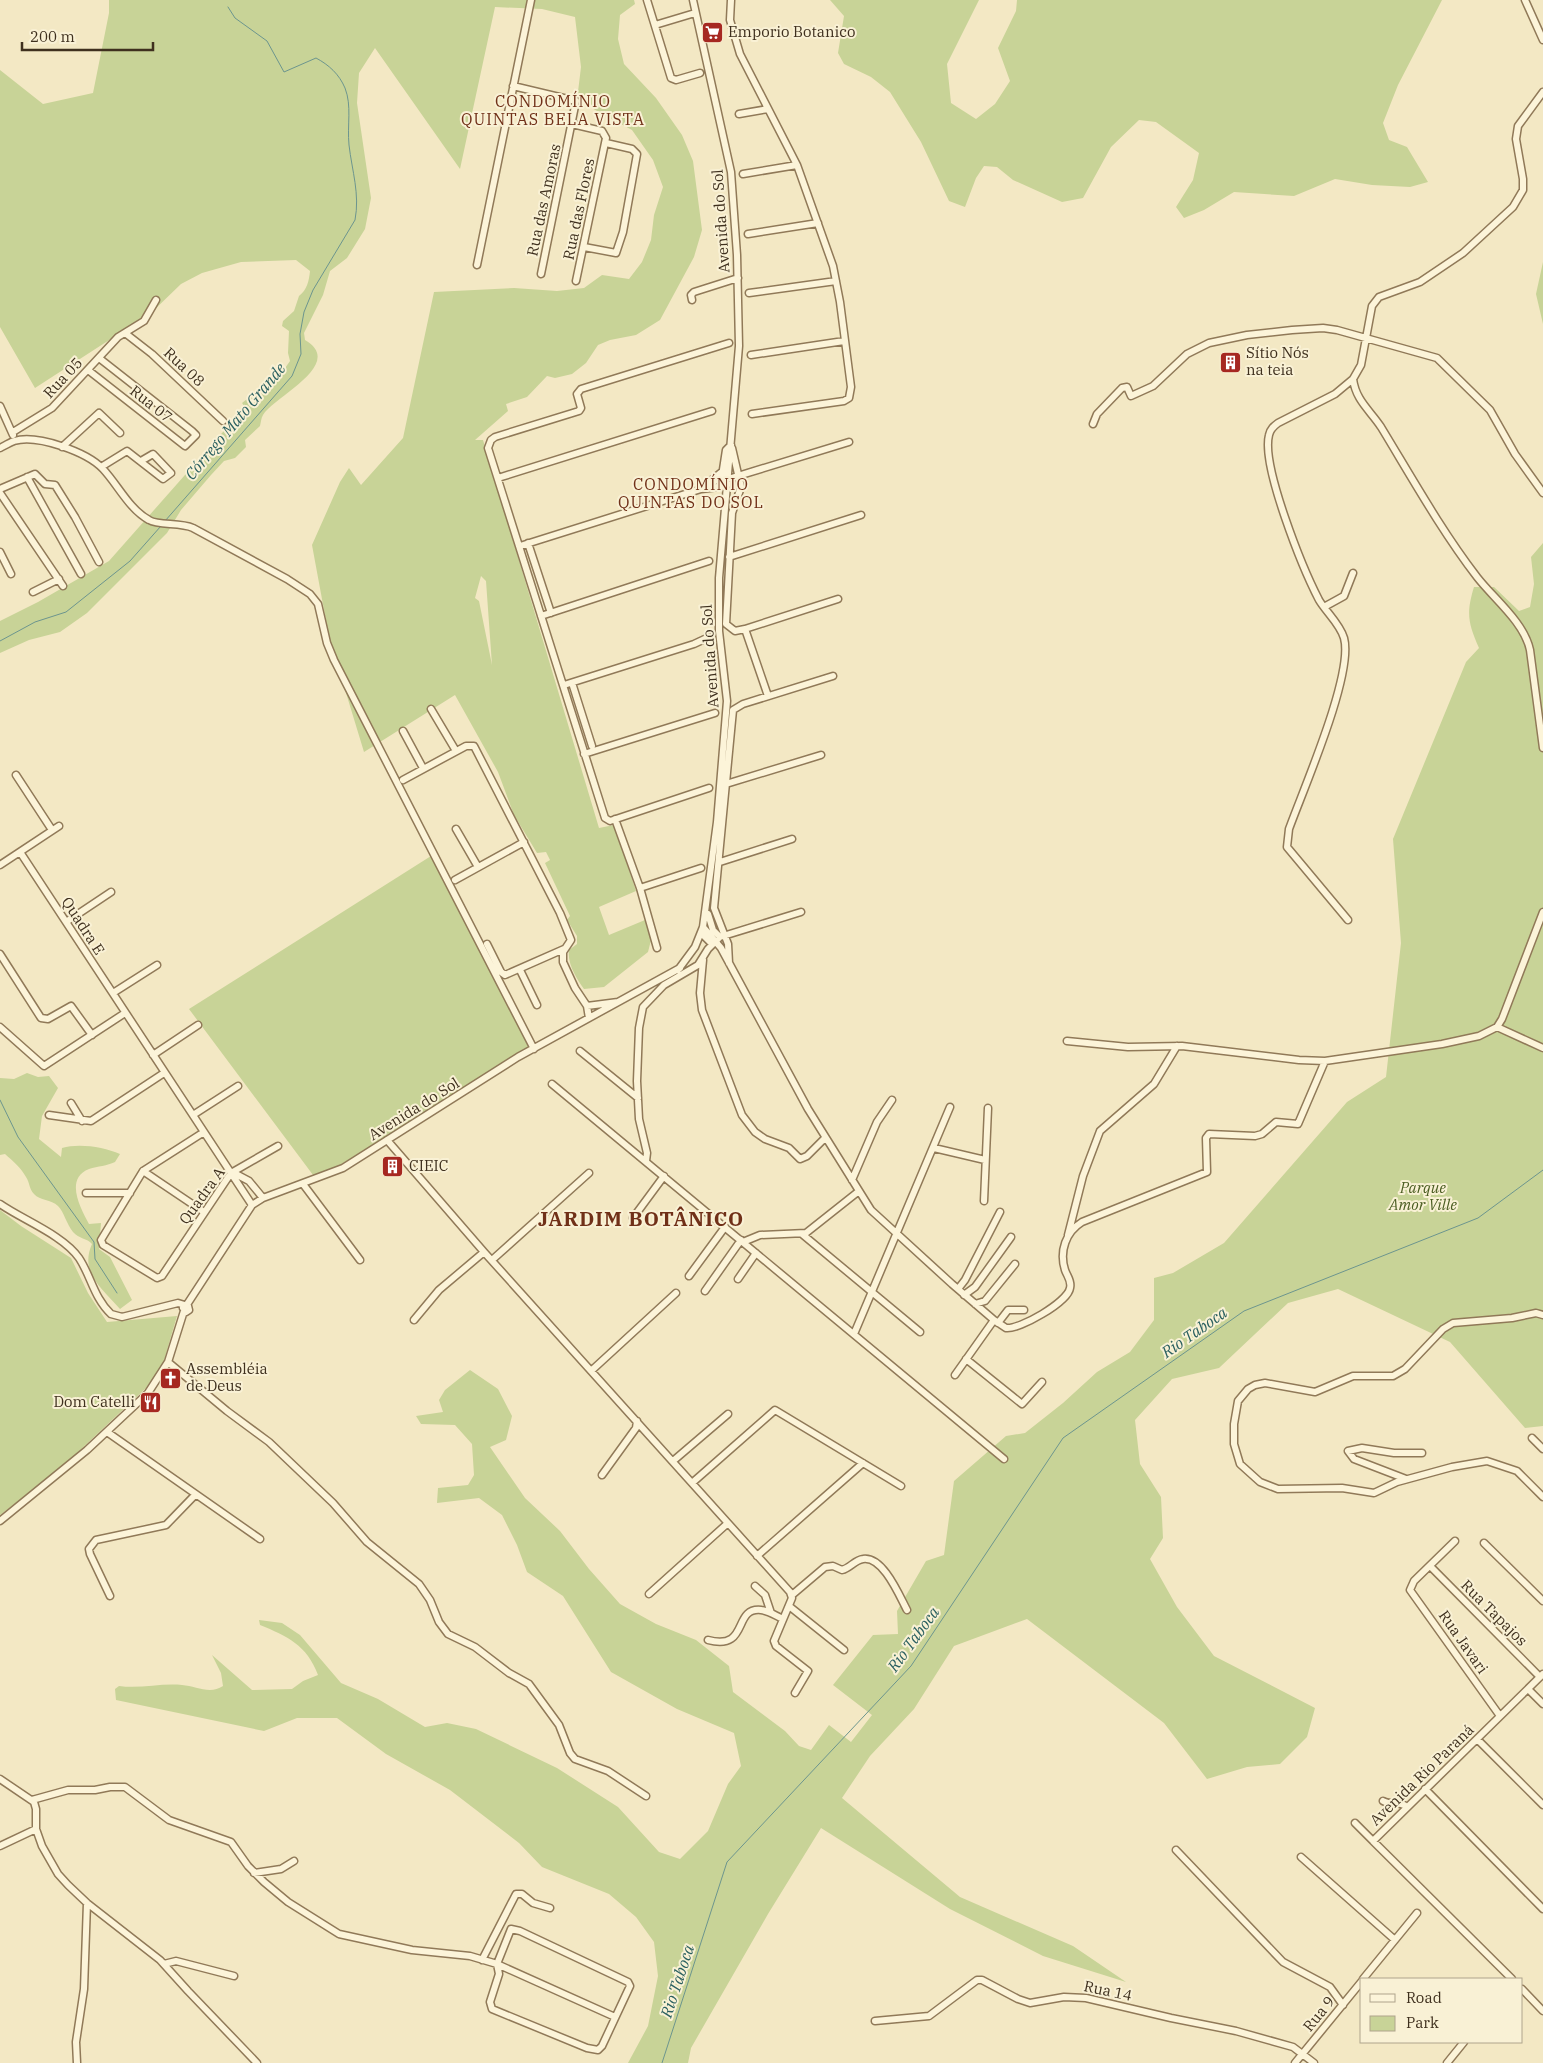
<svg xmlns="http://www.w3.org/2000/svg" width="1543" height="2063" viewBox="0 0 1543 2063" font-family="'IBM Plex Serif',serif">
  <rect width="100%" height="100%" fill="#f3e8c4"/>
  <path fill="#c8d397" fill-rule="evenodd" d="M109 0H634L635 4 620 15 618 39 624 64 656 98 682 135 693 161 702 230 694 257 660 320 636 335 610 340 598 345 586 363 572 374 555 378 547 376 527 397 506 404 508 411 475 440H483L599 828 614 825 636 891 599 907 609 935 645 920 651 940 648 952 604 987 584 989C577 979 567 964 569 950L577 944V936L567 920 570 916 545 863 550 860 546 852 537 853 514 815 498 772 455 695 364 752 329 637 312 545 340 482 349 468 361 485 403 438 434 292 514 288 557 291 584 288 602 275 629 279 642 262 651 240 654 215 663 187 653 160 632 130 577 100 581 67 575 17 542 9 495 7 460 169 375 48 359 73 357 103 371 198 365 229 347 258 330 271 323 295 304 333 305 340C346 364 275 396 263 415 261 418 261 422 260 426L245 440 246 447 235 458 224 461 211 475 181 510 167 533 87 613 60 632 29 640 0 653V621L38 602 109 561 245 407 242 403 283 371 290 361 288 353 289 331 282 326 283 321 294 311 299 296C307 290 309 281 310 271L296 260 241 262 202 273 181 284 151 313 35 388 0 327V70L43 104 93 93 109 13ZM481 576 486 581 492 665 479 601 475 598Z
    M830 0H979L947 64 951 103 976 119 995 104 1010 81 998 48 1016 11 1017 0H1442L1398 85 1383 123 1389 140 1407 147 1428 182 1410 187 1372 185 1335 179 1294 196 1234 192 1204 210 1184 218 1176 207 1193 180 1199 153 1156 122 1139 120 1111 147 1083 198 1062 202 1013 180 997 167 984 166 976 178 965 207 949 201 921 142 890 92 871 77 844 64 838 53 844 16Z
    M1543 262V324L1536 294Z
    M1543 543V1426L1525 1428 1450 1342 1338 1289 1288 1303 1219 1368 1172 1379 1135 1420 1140 1464 1161 1497 1163 1538 1150 1559 1177 1607 1214 1656 1315 1708 1307 1737 1280 1764 1247 1767 1207 1779 1164 1723 1027 1619 954 1646 914 1709 870 1756 842 1798 960 1897 1073 1946 1126 1982 1043 1956 950 1909 821 1828 768 1914 691 2048 688 2063H628L648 2026 658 1976 654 1942 636 1917 609 1894 542 1867 519 1843 450 1790 386 1754 337 1718H297L264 1731 116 1700 115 1689 119 1686C140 1689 161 1683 182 1685 196 1686 210 1695 223 1686L221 1673 212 1655 252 1690 292 1689 303 1681 318 1675C307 1645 287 1636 260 1625L259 1620 282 1623 300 1635 341 1683 378 1699 425 1727 447 1723 476 1729 557 1768 618 1807 659 1852 680 1859 708 1831 728 1784 741 1766 734 1733 677 1709 611 1672 563 1596 527 1572 517 1545 502 1515 479 1498 437 1503 438 1488 468 1485 474 1475 472 1444 455 1425 421 1424 416 1416 443 1412 439 1400 445 1390 470 1370 498 1389 512 1416 506 1440 490 1447 525 1498 560 1531 589 1569 620 1604 656 1624 696 1640 729 1666 733 1692 785 1731 799 1746 811 1750 829 1725 851 1742 872 1715 833 1685 873 1635 898 1634 897 1611 926 1561 944 1555 954 1481 1006 1436 1025 1433 1063 1403 1097 1372 1130 1352 1154 1320V1278L1173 1273 1224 1243 1347 1102 1386 1077 1401 943 1393 839 1466 662 1479 648C1468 623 1466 613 1474 587H1494L1519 611 1530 607 1534 584 1531 557Z
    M431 856 531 1052 316 1179 189 1009Z
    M27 1073 38 1077 49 1076 58 1088 42 1116 39 1139 61 1157 62 1148C79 1143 104 1147 120 1154L115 1162C107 1166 98 1166 89 1169 64 1179 81 1209 89 1224L101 1223 99 1249 110 1257 132 1300 120 1309C103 1289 79 1273 92 1244 87 1238 79 1239 73 1232 67 1225 64 1212 58 1206 51 1199 40 1201 34 1194 29 1189 30 1183 26 1177 21 1168 13 1161 5 1154L0 1155V1078L14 1079Z
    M0 1210 21 1226 71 1258 88 1293 107 1322 177 1316 163 1364 146 1388 60 1469 0 1515Z"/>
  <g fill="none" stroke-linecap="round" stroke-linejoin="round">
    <path stroke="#6c958e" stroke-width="1" d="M165 521 292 376 301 354 300 334 304 312 313 290 355 220C360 194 352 171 349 145 347 125 352 106 345 88 339 74 329 65 316 58L284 72 267 41 235 18 228 7
      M0 641 35 622 66 612 130 561 161 526
      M0 1100 18 1137 94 1242 95 1259 117 1293
      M662 2063 727 1862 911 1666 1063 1438 1244 1311 1478 1218 1543 1170"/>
    <defs>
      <path id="minor" d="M647 0 671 78 676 80 700 73
        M731 0 730 20 740 54 797 165 833 266 840 302 851 387 849 398 844 401 752 414
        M1525 0 1543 40
        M655 25 695 13
        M513 86 576 101 541 274
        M739 114 768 109
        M572 124 602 131 606 138 576 281
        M743 174 797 165
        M748 234 818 223
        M584 247 616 253 623 232 637 154 632 149 606 143
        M477 265 531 0
        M749 293 836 281
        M692 300 691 295 694 292 738 278
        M125 333 152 354 223 421
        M751 355 844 341
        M88 370 185 446 196 435 192 431 99 358
        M1353 379C1356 401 1370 410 1381 427 1412 478 1441 530 1477 577 1494 599 1524 622 1530 650L1543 748
        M0 406 13 435
        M1093 424 1097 414 1122 388 1127 387 1131 396 1153 386 1187 354 1209 343 1247 335 1292 330 1323 328 1337 330 1437 358 1490 410 1515 454 1543 493
        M13 432 52 408 118 337 144 321 156 300
        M62 447 99 413 120 433
        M0 448C4 446 9 443 14 441 37 434 87 452 103 469 118 485 129 509 149 520 159 526 180 522 193 528L287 579 310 594 318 604 327 643 334 660 534 1049
        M732 448 741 487 732 513 726 624 735 631 745 629 768 696
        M101 467 127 451 163 479 171 473 153 454 141 461
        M27 477 81 574
        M498 478 712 411
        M728 479 849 442
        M704 486 723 471
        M706 487 722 476 726 450 731 445
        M0 489 35 474 45 484 55 485 75 517 99 562
        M0 493 63 586
        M528 543 551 613
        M520 546 701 489 727 486
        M0 552 11 574
        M729 557 861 515
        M33 592 59 579
        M1324 607 1344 596 1353 573
        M541 616 709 561
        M745 629 838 599
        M564 685 694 644 709 637
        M573 686 592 746
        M431 709 456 751
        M403 731 423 768
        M584 754 715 713
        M16 775 52 830
        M403 780 466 746H474L560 913 571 940 563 952V962L575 988 587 1006 589 1018
        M726 784 821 755
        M709 788 610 821 605 818 488 448 491 440 495 437 579 411 581 408 577 394 581 389 729 343
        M615 819 640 888 657 948
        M456 829 478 867
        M20 852 252 1205
        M720 862 792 839
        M0 865 59 826
        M455 880 524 842
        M640 888 701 868
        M708 914 713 930 720 937
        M1348 920 1287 847 1289 829C1303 790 1354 674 1344 638 1340 624 1326 612 1319 600 1303 569 1261 466 1269 435 1270 429 1274 426 1278 423L1335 394 1353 379 1361 365 1372 306 1379 297 1420 282 1463 253 1513 207 1523 190V179L1516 139 1518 126 1543 92
        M66 922 111 892
        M703 927 721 948 808 1109 871 1210 952 1284 994 1320 1006 1328C1019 1330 1068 1302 1070 1288 1072 1281 1067 1276 1065 1270 1059 1251 1066 1232 1082 1222L1207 1172 1206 1138 1209 1134 1255 1136 1262 1134 1276 1122 1298 1124 1325 1061
        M701 933 712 944
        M487 944 501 972 505 975 564 949
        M0 954 41 1018 48 1019 71 1006 92 1035
        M703 960 700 993 702 1010 742 1115 755 1132 765 1139 789 1148 800 1159 807 1156 825 1138
        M729 963 728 944 714 908 733 710 743 704 833 676
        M520 970 537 1005
        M678 970 695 947 703 927 717 822 727 701 719 631V578L739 346 737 255 731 172 693 0
        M113 993 157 965
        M587 1006 618 1002
        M0 1027 44 1066 125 1013
        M1497 1027 1543 1048
        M1067 1041 1128 1047 1182 1046 1299 1060 1325 1061 1442 1044 1479 1036 1497 1027 1502 1019 1543 912
        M580 1051 638 1098
        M153 1055 198 1025
        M552 1084 1004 1459
        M71 1103 82 1121
        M49 1115 91 1121 164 1073
        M193 1115 238 1086
        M204 1132 143 1171 101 1240 103 1245 157 1278 162 1276 231 1173 278 1146
        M387 1140 484 1252 790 1592 792 1598 774 1641 776 1646 808 1671 795 1693
        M934 1148 985 1160
        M646 1161 647 1153 639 1119 637 1081 639 1028 643 1007 664 985 698 965 708 949 720 937 801 912
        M143 1171 204 1212
        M232 1172 249 1181 263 1198
        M852 1180 877 1122 892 1100
        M303 1184 360 1260
        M86 1193H130
        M984 1201 988 1108
        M0 1204C23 1220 63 1235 79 1258 91 1276 94 1298 111 1314L122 1317 178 1303 188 1306 189 1310 186 1312 183 1308
        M633 1218 664 1176
        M802 1234 920 1332
        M1068 1235 1083 1176 1100 1131 1154 1084 1177 1046
        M743 1242 760 1235 806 1233 859 1191
        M492 1260 589 1173
        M689 1276 725 1227
        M738 1279 756 1253
        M958 1289 965 1280 1000 1212
        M705 1291 741 1240
        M964 1295 975 1287 1011 1237
        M975 1304 985 1301 1015 1264
        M186 1306 252 1205 263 1198 343 1168 518 1057 680 968
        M1543 1315 1536 1313 1512 1318 1453 1323 1443 1329 1405 1369 1393 1376H1353L1315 1392 1265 1383 1255 1385 1248 1389 1238 1401 1234 1424V1444L1240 1464 1260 1482 1278 1489 1342 1488 1374 1493 1397 1482 1452 1467 1487 1461 1517 1471 1543 1497
        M414 1320 439 1290 484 1252
        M998 1323 1008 1310H1024
        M854 1334 950 1107
        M966 1359 1022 1404 1042 1382
        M168 1362 227 1411 269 1442 333 1503 367 1542 419 1584 430 1600 439 1622 448 1634 475 1647 509 1673 529 1684 559 1725 570 1753 575 1759 608 1771 646 1796
        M591 1371 676 1293
        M955 1375 994 1320
        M107 1432 260 1539
        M1532 1438 1543 1449
        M673 1461 728 1414
        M602 1475 636 1428 637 1421
        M1406 1479 1354 1459 1348 1451 1362 1448 1394 1453H1422
        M692 1483 775 1410 901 1486
        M0 1521 87 1450 148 1393 168 1362 184 1311
        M1455 1541 1414 1581 1410 1590 1500 1716
        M1484 1543 1543 1601
        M757 1556 863 1463
        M1430 1566 1540 1677
        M755 1586 765 1595 771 1613
        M649 1594 728 1523
        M792 1595 825 1567 833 1566 842 1570C850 1568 855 1560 863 1559 883 1556 899 1595 907 1610
        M110 1596 90 1554 89 1549 96 1540 166 1525 195 1495
        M789 1606 844 1650
        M708 1640C750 1651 732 1607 761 1610 769 1611 776 1616 783 1619
        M1528 1689 1543 1704
        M1477 1739 1543 1805
        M0 1779 34 1802 36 1809V1829L42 1846 58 1874 68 1885 87 1903 160 1960 188 1991 257 2063
        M1425 1789 1543 1909
        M32 1800 68 1790H95L110 1787H125L169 1820 231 1842 248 1866 264 1882 288 1902 339 1934 412 1950 470 1956 497 1964 615 2017
        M1383 1801C1392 1806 1399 1800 1407 1807
        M1355 1823 1373 1841
        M0 1846 36 1829
        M1176 1850 1283 1962 1330 1987 1343 2005
        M1301 1857 1395 1940
        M254 1873 281 1869 294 1861
        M511 1929 520 1931 628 1982 630 1986 602 2046 598 2050 587 2048 492 2009 490 2002 499 1974 497 1964Z
        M482 1960 516 1894H522L533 1903 550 1908
        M164 1964 176 1961 234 1976
        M1363 1979 1417 1913
        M1512 1979 1373 1841 1543 1674
        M1522 1989 1543 2011
        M875 2021 929 2016 977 1980H982L1018 1999 1030 2003 1064 1997 1086 1998 1171 2018 1236 2031 1293 2047 1314 2063
        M77 2063 76 2042 84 1989 87 1903
        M1295 2063 1362 1981
        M1447 2063 1464 2042"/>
    </defs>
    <use href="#minor" stroke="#907958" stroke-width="9"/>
    <use href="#minor" stroke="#fcf4d9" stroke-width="6"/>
  </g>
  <defs>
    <symbol id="supermarket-square" viewBox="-11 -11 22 22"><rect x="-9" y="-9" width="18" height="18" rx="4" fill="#a62821" stroke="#f9f1d5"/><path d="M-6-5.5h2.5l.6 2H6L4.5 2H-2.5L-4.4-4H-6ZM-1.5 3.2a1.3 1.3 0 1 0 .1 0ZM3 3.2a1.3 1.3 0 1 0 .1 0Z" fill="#fff"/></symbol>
    <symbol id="building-square" viewBox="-11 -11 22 22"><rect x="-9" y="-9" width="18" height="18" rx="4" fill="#a62821" stroke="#f9f1d5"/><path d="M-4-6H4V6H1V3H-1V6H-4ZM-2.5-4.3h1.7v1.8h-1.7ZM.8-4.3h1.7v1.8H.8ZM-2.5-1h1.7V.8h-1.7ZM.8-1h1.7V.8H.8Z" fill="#fff"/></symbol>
    <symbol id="church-square" viewBox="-11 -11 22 22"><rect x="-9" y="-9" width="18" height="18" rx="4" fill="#a62821" stroke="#f9f1d5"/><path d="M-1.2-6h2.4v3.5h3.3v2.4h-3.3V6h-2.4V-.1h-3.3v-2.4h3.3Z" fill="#fff"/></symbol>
    <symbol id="restaurant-square" viewBox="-11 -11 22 22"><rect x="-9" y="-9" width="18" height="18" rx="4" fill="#a62821" stroke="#f9f1d5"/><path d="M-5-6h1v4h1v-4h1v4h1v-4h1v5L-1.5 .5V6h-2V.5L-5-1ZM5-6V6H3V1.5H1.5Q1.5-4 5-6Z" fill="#fff"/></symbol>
  </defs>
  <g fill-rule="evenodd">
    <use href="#supermarket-square" x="700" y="20" width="25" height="25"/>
    <use href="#building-square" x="1218" y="350" width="25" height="25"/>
    <use href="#building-square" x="380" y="1154" width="25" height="25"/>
    <use href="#church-square" x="158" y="1366" width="25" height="25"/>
    <use href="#restaurant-square" x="138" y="1390" width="25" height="25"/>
  </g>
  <g text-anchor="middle" stroke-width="4" stroke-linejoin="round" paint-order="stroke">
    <g font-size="15" fill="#3f301e" stroke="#f9f1d5" text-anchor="start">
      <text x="728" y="37">Emporio Botanico</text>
      <text x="1246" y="358">Sítio Nós<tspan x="1246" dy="17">na teia</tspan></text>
      <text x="409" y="1171">CIEIC</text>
      <text x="186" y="1374">Assembléia<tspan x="186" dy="17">de Deus</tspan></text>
      <text x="135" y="1407" text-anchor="end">Dom Catelli</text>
    </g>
    <g font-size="15" fill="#3f301e" stroke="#f9f1d5">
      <text transform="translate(544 200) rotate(-78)" y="5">Rua das Amoras</text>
      <text transform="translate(579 209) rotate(-78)" y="5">Rua das Flores</text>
      <text transform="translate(721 221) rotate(-94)" y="5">Avenida do Sol</text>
      <text transform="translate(184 367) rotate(43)" y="5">Rua 08</text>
      <text transform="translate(63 378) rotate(-47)" y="5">Rua 05</text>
      <text transform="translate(151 404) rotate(38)" y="5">Rua 07</text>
      <text transform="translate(710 656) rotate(-94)" y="5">Avenida do Sol</text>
      <text transform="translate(83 926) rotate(57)" y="5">Quadra E</text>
      <text transform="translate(414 1109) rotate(-32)" y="5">Avenida do Sol</text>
      <text transform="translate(202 1196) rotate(-54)" y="5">Quadra A</text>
      <text transform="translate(1494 1613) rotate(45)" y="5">Rua Tapajos</text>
      <text transform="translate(1463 1642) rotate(55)" y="5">Rua Javari</text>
      <text transform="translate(1422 1775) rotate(-44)" y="5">Avenida Rio Paraná</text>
      <text transform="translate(1108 1991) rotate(12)" y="5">Rua 14</text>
      <text transform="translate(1319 2014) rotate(-51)" y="5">Rua 9</text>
    </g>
    <g font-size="15" font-style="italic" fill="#4b5d22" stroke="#f9f1d5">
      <text x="1423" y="1193">Parque<tspan x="1423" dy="17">Amor Ville</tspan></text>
    </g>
    <g font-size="16" letter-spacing="1" fill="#703018" stroke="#f9f1d5">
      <text x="553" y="107">CONDOMÍNIO<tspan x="553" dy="18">QUINTAS BELA VISTA</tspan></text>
      <text x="691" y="490">CONDOMÍNIO<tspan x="691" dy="18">QUINTAS DO SOL</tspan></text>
    </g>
    <g font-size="16" font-style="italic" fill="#2b6060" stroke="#f9f1d5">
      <text transform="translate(235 421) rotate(-50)" y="6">Córrego Mato Grande</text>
      <text transform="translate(1194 1332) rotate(-35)" y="6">Rio Taboca</text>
      <text transform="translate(913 1639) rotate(-54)" y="6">Rio Taboca</text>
      <text transform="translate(677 1981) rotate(-72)" y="6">Rio Taboca</text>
    </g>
    <g font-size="20" font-weight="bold" letter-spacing="1" fill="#703018" stroke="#f9f1d5">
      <text x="641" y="1226">JARDIM BOTÂNICO</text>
    </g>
  </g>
  <rect x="1360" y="1978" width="162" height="65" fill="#f9f1d5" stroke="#afa48c"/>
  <rect x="1370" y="1994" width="25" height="8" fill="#fcf4d9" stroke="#afa48c"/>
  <text x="1406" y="2003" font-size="15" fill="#3f301e">Road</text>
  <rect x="1370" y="2016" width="25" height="15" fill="#c8d397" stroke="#afa48c"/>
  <text x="1406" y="2028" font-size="15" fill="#3f301e">Park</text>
  <path d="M22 42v8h131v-8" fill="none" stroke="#3f301e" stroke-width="2.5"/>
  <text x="30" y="42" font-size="15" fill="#3f301e" stroke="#f9f1d5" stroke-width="4" paint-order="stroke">200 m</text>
</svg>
